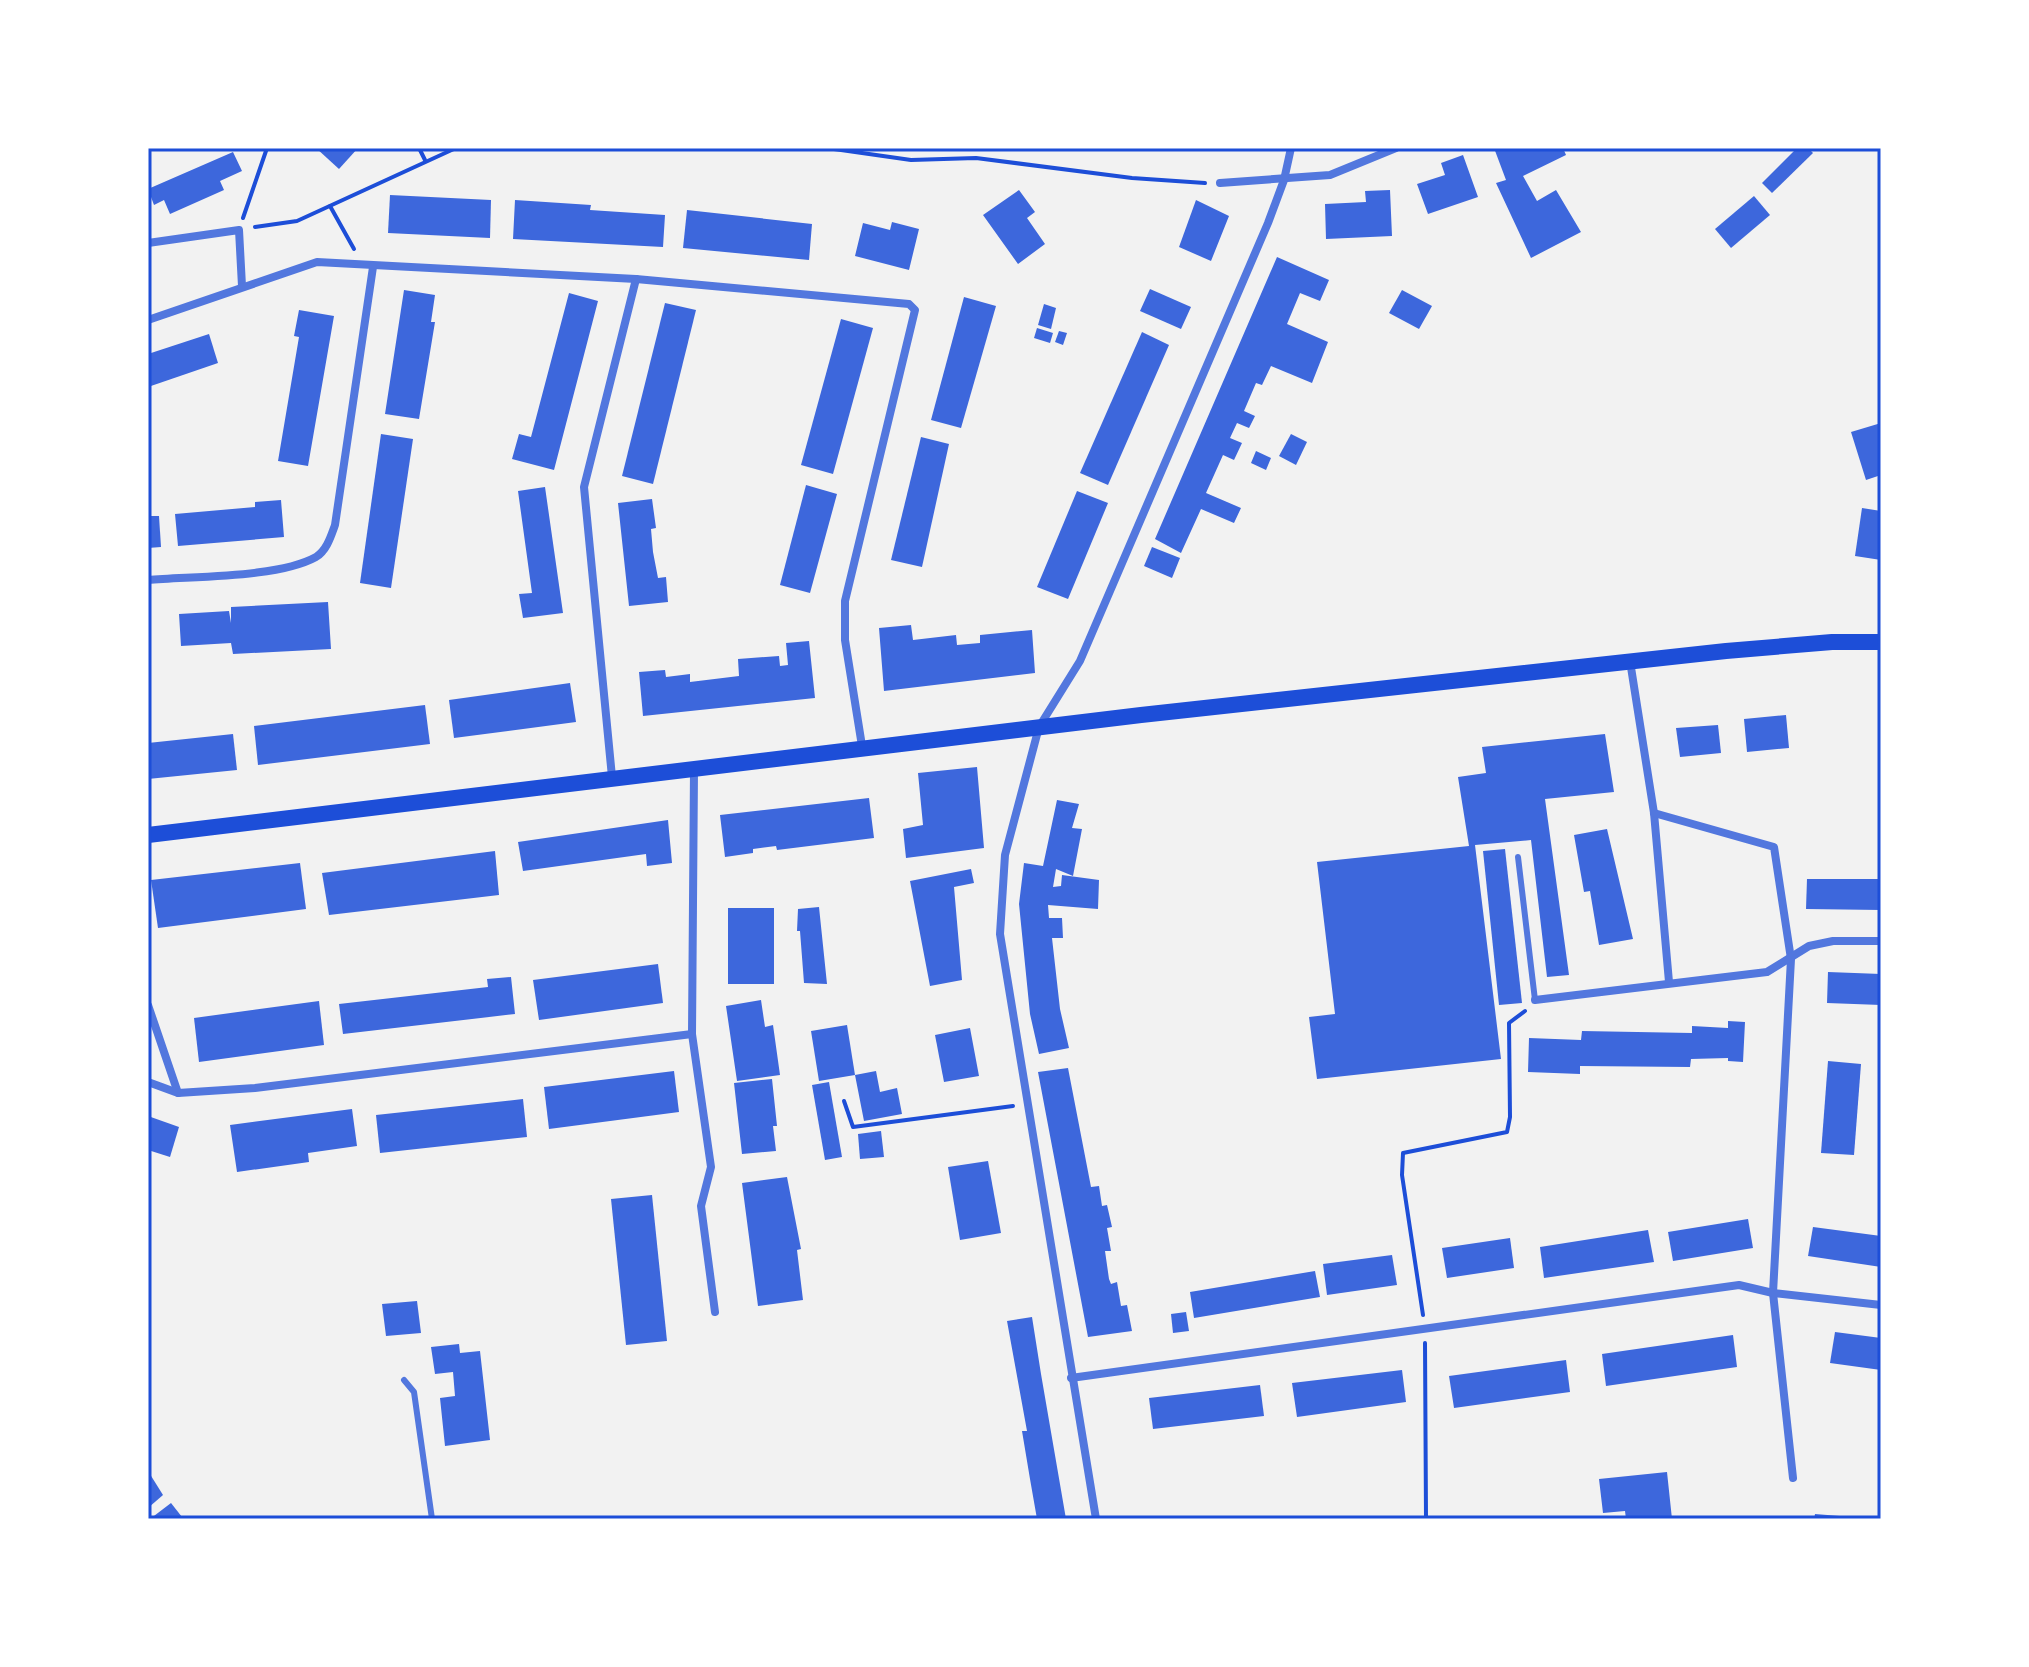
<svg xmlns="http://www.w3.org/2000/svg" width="2029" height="1667" font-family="'Asap Condensed',sans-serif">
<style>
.building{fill:#3d67dc}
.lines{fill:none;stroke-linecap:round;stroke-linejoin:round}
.path{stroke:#1d4ed8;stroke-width:4}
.service{stroke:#5277de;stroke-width:6}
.minor{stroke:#5277de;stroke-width:8}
.secondary{stroke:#1d4ed8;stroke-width:16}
.neatline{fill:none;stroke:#1d4ed8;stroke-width:3}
</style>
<rect width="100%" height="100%" fill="#f2f2f2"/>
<g class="building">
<polygon points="316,148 358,148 339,169"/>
<polygon points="1494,148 1563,148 1566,155 1523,176 1537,201 1556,190 1581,232 1531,258 1496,183 1506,180"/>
<polygon points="1797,148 1808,148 1813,153 1772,193 1762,183"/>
<polygon points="233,152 242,171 220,181 224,190 170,214 164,200 154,205 148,189"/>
<polygon points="1463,155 1478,197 1428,214 1417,184 1445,175 1441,163"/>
<polygon points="1019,190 1035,212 1027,218 1045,244 1018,264 983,215"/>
<polygon points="1390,190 1392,236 1326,239 1325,204 1366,202 1365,191"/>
<polygon points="390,195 491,200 490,238 388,233"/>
<polygon points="1754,196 1770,215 1731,248 1715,229"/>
<polygon points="515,200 591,205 590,210 665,215 663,247 513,239"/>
<polygon points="1196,200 1229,216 1211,261 1179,247"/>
<polygon points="687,210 812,224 809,260 683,248"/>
<polygon points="892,222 919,229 909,270 855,256 863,223 890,230"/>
<polygon points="1277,257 1329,280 1320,301 1300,293 1287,324 1328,342 1312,383 1271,366 1262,385 1256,383 1244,411 1255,416 1249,428 1237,423 1230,438 1242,443 1234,460 1223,455 1206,493 1241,508 1234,523 1201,509 1181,553 1155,539"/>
<polygon points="1150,289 1191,307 1181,329 1140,311"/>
<polygon points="404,290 435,295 431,322 435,322 419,419 385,414"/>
<polygon points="1402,290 1432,306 1419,329 1389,313"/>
<polygon points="569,293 598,301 554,470 512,459 519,434 531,437"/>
<polygon points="964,297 996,306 961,428 931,420"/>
<polygon points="665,303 696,310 653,484 622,476"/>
<polygon points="1044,304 1056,308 1051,329 1038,325"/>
<polygon points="299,310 334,316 308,466 278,461 299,337 294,336"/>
<polygon points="841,319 873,328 833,474 801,465"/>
<polygon points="1037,328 1053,333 1050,343 1034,338"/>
<polygon points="1059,331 1067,333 1063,345 1055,342"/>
<polygon points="1142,332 1169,345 1108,485 1080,473"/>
<polygon points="209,334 218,363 148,387 148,354"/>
<polygon points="1881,423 1881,475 1866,480 1851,432"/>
<polygon points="381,434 413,439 391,588 360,583"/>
<polygon points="1291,434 1307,442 1296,465 1279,456"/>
<polygon points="921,437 949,444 922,567 891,560"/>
<polygon points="1256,451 1271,458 1266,470 1251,463"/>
<polygon points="806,485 837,494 810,593 780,585"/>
<polygon points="545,487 563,613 523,618 519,594 532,593 518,491"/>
<polygon points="1077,491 1108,503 1068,599 1037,587"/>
<polygon points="652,499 656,528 651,529 653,552 658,578 666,577 668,602 629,606 618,503"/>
<polygon points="281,500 284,537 178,546 175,514 255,507 255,502"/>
<polygon points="1862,508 1881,511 1881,560 1855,556"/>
<polygon points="148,516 159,516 161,547 148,548"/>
<polygon points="1152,547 1180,558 1172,578 1144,566"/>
<polygon points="328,602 331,649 233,654 231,643 181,646 179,614 229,611 231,623 231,607"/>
<polygon points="911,625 913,640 956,635 957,645 980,643 980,635 1032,630 1035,673 884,691 879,628"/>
<polygon points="809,641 815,698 643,716 639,672 665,670 666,677 690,674 690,682 739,676 738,659 779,656 780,666 788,665 786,643"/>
<polygon points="570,683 576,722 454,738 449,700"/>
<polygon points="425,705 430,744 258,765 254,726"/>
<polygon points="1786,715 1789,748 1747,752 1744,719"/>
<polygon points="1718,725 1721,753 1680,757 1676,728"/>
<polygon points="233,734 237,770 148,779 148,743"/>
<polygon points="1605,734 1614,792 1545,799 1569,975 1547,977 1531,840 1475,845 1501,1059 1317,1079 1309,1017 1335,1014 1317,862 1469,846 1458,777 1486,773 1482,747"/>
<polygon points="977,767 984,848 906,858 903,829 923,825 918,773"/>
<polygon points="869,798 874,838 777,850 776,846 753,849 753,853 725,857 720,815"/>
<polygon points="1057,800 1079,804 1072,828 1082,829 1073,876 1056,869 1053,887 1061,886 1062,875 1099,880 1098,909 1048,905 1049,918 1062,918 1063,938 1052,938 1060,1009 1069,1048 1039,1054 1030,1014 1019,904 1024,863 1043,866"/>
<polygon points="668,820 672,863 647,866 646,854 523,871 518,842"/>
<polygon points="1607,829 1633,939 1599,945 1590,891 1584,892 1574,835"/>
<polygon points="1505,849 1522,1003 1499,1005 1483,851"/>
<polygon points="495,851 499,895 329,915 322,873"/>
<polygon points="300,863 306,909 158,928 151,880"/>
<polygon points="971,869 974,883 954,887 962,980 930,986 910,881"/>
<polygon points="1807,879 1881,879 1881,910 1806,909"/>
<polygon points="819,907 827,984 804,983 800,931 797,931 798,909"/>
<rect x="728" y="908" width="46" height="76"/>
<polygon points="658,964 663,1003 539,1020 533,980"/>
<polygon points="1828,972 1881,974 1881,1005 1827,1003"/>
<polygon points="511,977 515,1014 343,1034 339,1004 488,987 487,979"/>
<polygon points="761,1000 765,1027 773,1025 780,1075 737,1081 726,1006"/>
<polygon points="319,1001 324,1045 199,1062 194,1018"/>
<polygon points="1728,1021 1745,1022 1743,1062 1728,1061 1728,1058 1691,1059 1690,1067 1580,1066 1580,1074 1528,1072 1529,1038 1581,1040 1582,1031 1692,1033 1692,1026 1728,1028"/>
<polygon points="847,1025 855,1075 819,1081 811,1031"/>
<polygon points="970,1028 979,1076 944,1082 935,1035"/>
<polygon points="1828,1061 1861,1064 1854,1155 1821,1153"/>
<polygon points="1068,1068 1091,1187 1099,1186 1102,1206 1107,1205 1112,1227 1107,1228 1111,1251 1105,1251 1109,1279 1111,1284 1117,1282 1121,1306 1127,1305 1132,1331 1088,1337 1038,1072"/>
<polygon points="674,1071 679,1112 549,1129 544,1087"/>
<polygon points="876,1071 880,1092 897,1088 902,1114 864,1121 855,1075"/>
<polygon points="772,1079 777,1126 773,1126 776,1151 742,1154 734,1083"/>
<polygon points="829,1082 842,1157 825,1160 812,1085"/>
<polygon points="523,1099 527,1137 380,1153 376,1115"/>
<polygon points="352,1109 357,1146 308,1153 309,1162 237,1172 230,1125"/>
<polygon points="148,1116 179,1127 170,1157 148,1150"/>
<polygon points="881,1131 884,1157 860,1159 858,1134"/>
<polygon points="988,1161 1001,1233 960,1240 948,1167"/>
<polygon points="787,1177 801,1249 797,1250 803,1300 758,1306 742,1183"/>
<polygon points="652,1195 667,1341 626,1345 611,1199"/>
<polygon points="1748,1219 1753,1248 1673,1261 1668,1232"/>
<polygon points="1813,1227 1881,1236 1881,1267 1808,1256"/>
<polygon points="1648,1230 1654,1262 1544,1278 1540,1247"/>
<polygon points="1510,1238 1514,1268 1447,1278 1442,1248"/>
<polygon points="1392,1255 1397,1285 1327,1295 1323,1264"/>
<polygon points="1315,1271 1320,1297 1194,1318 1190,1292"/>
<polygon points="417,1301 421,1333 386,1336 382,1304"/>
<polygon points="1186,1312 1189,1331 1173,1333 1171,1314"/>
<polygon points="1032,1317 1041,1374 1066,1519 1037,1519 1030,1479 1022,1431 1027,1431 1007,1321"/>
<polygon points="1835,1332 1881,1338 1881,1370 1830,1363"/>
<polygon points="1733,1335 1737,1367 1606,1386 1602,1354"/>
<polygon points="459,1344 460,1353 480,1351 490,1440 445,1446 440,1398 455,1396 453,1372 435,1374 431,1347"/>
<polygon points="1566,1360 1570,1392 1454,1408 1449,1376"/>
<polygon points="1402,1370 1406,1402 1297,1417 1292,1383"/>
<polygon points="1260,1385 1264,1416 1153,1429 1149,1398"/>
<polygon points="148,1471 163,1495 148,1508"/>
<polygon points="1667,1472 1672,1519 1626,1519 1625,1511 1603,1513 1599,1479"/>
<polygon points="171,1503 182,1517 150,1519"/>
<polygon points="1815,1514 1852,1517 1852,1519 1814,1519"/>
</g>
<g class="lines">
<g class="path">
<polyline points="419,148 425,160"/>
<polyline points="827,148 911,160 976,158 1132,178 1205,183"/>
<polyline points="330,206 354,249"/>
<polyline points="243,218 267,148"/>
<polyline points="255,227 297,221 456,148"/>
<polyline points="844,1101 853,1127 1013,1106"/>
<polyline points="1423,1315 1402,1175 1403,1153 1507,1132 1510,1117 1509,1023 1525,1011"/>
<polyline points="1425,1343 1426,1519"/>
</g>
<g class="service">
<polyline points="1518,857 1535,1000"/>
<polyline points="404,1380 414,1392 432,1519"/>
</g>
<g class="minor">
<polyline points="1220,183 1330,175 1396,148"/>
<polyline points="148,243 239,230 242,286"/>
<polyline points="148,320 317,262 636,279 909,304 915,310 845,601 845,640 862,746"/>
<path d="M148 580C193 576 278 578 316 557 327 550 331 536 335 525L373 267"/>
<polyline points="1630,661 1654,813 1669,982"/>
<polyline points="694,770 692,1034 711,1167 701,1206 715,1312"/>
<polyline points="612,777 584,487 636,279"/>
<polyline points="1654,813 1774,847 1791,959 1773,1293 1793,1478"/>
<polyline points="1535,1000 1767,972 1809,946 1833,941 1881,941"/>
<polyline points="148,1005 178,1093"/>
<polyline points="148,1082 178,1093 255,1088 692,1034"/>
<polyline points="1071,1378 1739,1285 1773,1293 1881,1305"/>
<polyline points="1096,1519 1000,934 1005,855 1039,727 1080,661 1268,223 1284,180 1291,148"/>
</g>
<polyline class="secondary" points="148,835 1141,715 1726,651 1832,642 1881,642"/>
</g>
<rect width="2029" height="1667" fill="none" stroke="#ffffff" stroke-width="300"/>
<rect x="150" y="150" width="1729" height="1367" class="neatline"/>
</svg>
